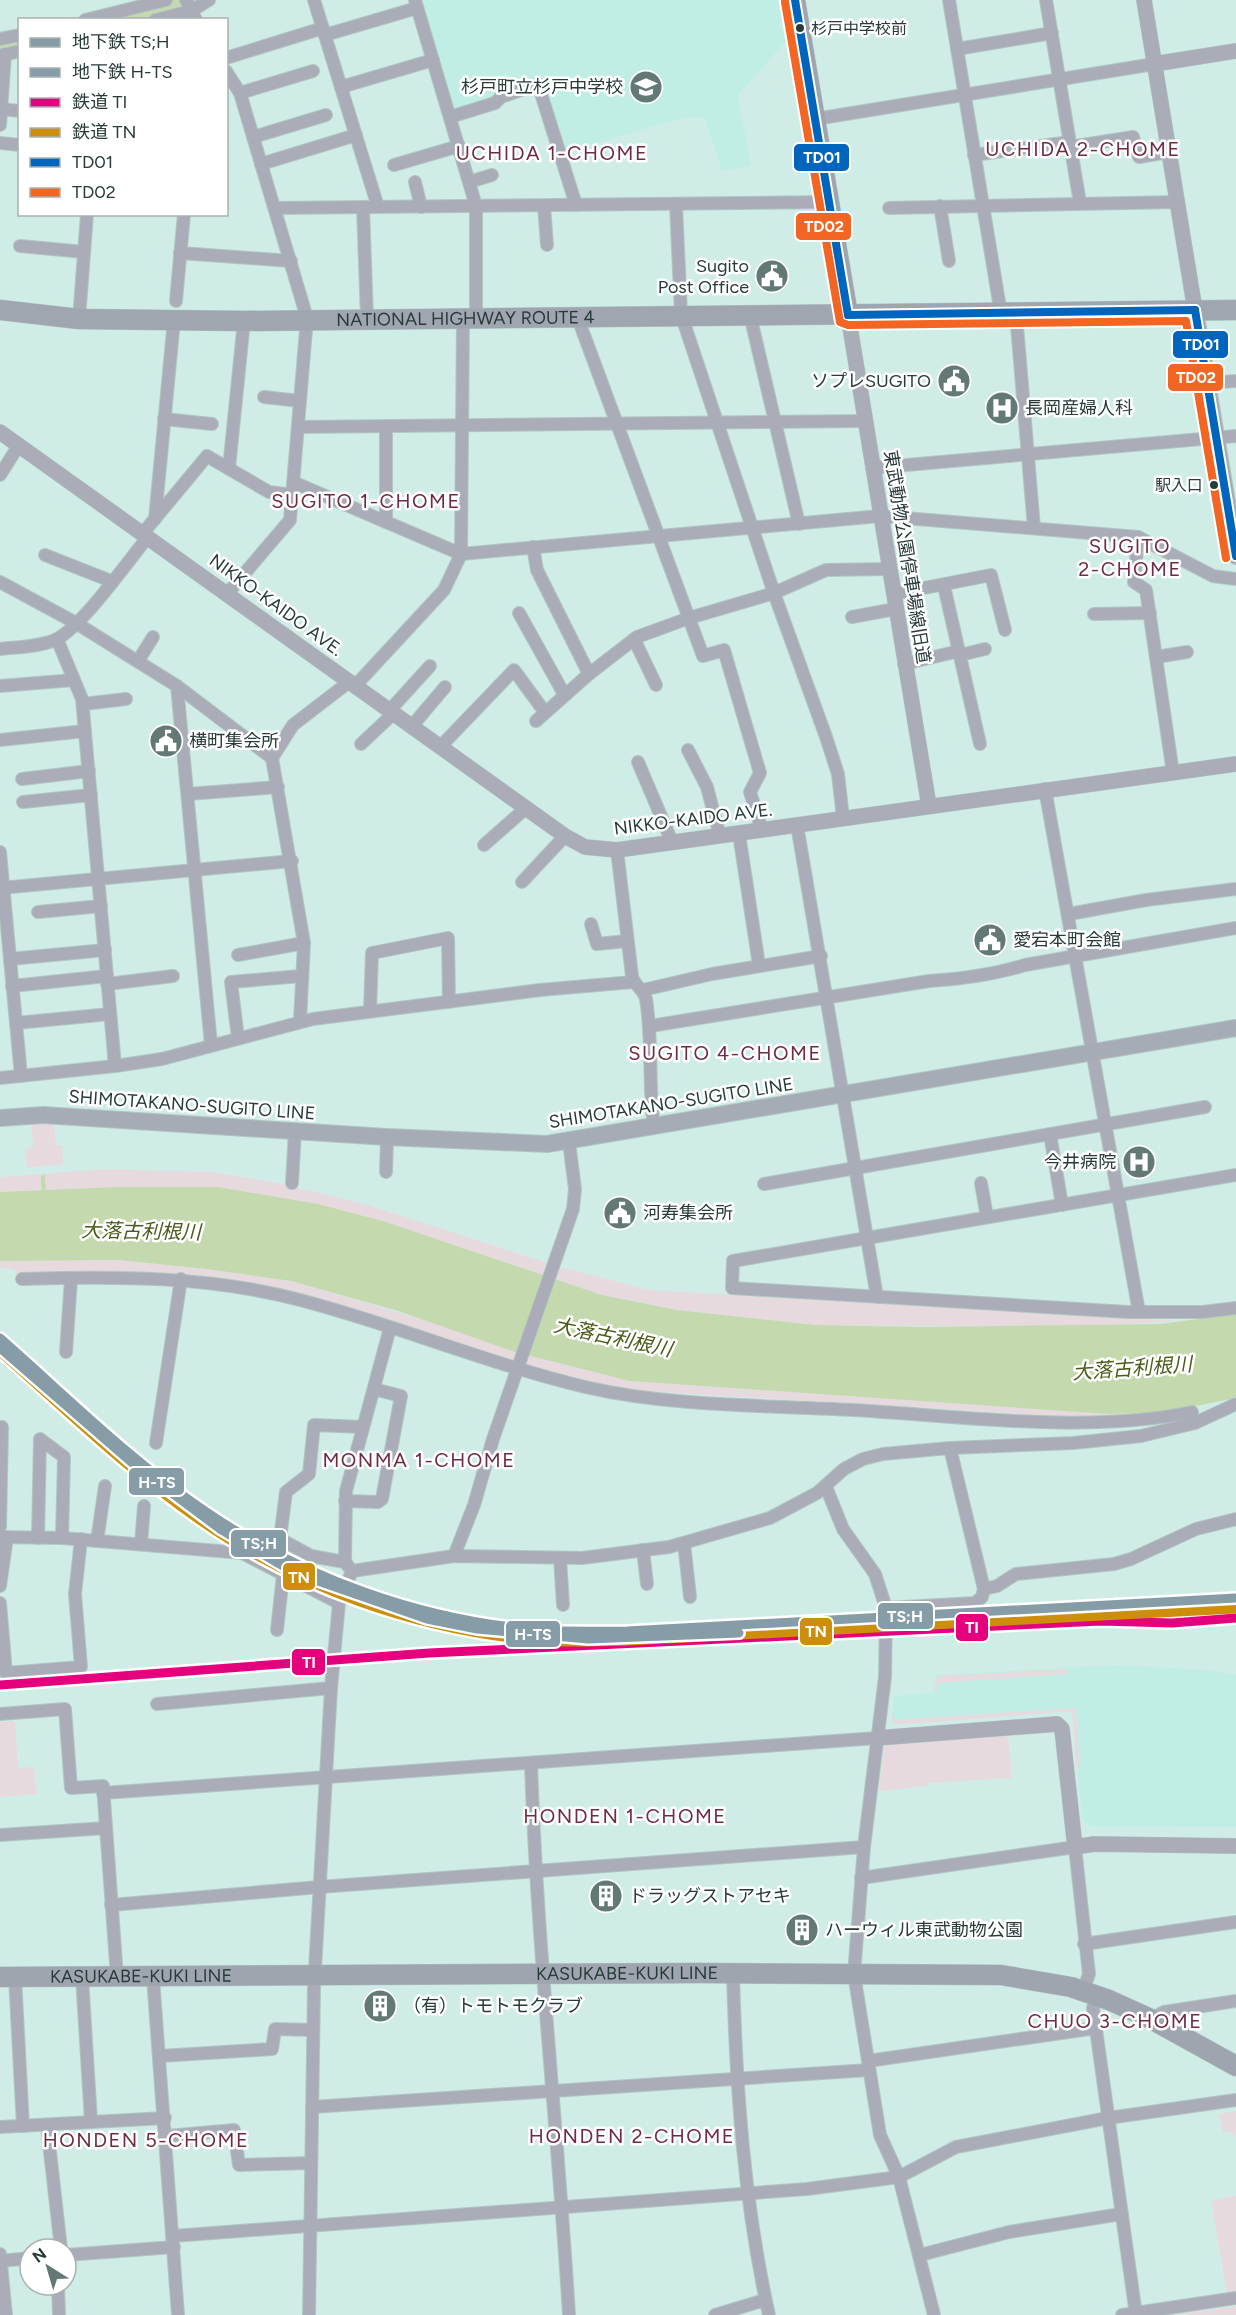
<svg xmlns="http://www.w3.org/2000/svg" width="1236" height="2315" font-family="Figtree,'Noto Sans JP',sans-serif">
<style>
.built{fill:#c0eee5}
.green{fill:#e7dade}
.water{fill:#c4daae}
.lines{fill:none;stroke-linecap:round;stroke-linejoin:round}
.stream{stroke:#c4daae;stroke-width:4}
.river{stroke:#c4daae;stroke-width:22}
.minor-casing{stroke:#b1c6c2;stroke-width:14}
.tertiary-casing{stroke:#b1c6c2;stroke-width:16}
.secondary-casing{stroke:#b1c6c2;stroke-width:18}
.primary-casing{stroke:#b1c6c2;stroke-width:21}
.trunk-casing{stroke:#b1c6c2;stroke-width:21}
.minor{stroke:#aaadb7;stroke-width:12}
.tertiary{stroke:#aaadb7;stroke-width:15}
.secondary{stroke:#a6acb5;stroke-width:16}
.primary{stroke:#9fa5af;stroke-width:20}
.trunk{stroke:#a0a6b0;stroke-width:20}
.rail{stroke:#a2b0b1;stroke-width:4}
.bus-1-casing{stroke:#fff;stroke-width:12}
.bus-2-casing{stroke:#fff;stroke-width:12}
.bus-1{stroke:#0065bd;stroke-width:8}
.bus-2{stroke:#f26522;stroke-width:8}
.rail-1-casing{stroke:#fff;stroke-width:14}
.rail-2-casing{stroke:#fff;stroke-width:14}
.rail-1{stroke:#e5007d;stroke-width:9}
.rail-2{stroke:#cc8e0b;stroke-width:9}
.metro-1-casing{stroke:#fff;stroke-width:14}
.metro-2-casing{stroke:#fff;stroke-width:14}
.metro-1{stroke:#869da8;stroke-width:9}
.metro-2{stroke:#869da8;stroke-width:9}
.bus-dot{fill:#273b38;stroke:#fff;stroke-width:2}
.labels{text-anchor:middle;stroke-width:5;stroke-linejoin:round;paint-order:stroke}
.bus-label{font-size:16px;fill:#273b38;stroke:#fff;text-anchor:start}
.poi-label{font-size:18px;fill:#273b38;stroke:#fff;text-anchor:start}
.street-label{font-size:18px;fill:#273b38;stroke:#fff}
.neighbourhood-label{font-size:20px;letter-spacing:1.5px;fill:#702b41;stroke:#fff}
.water-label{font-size:20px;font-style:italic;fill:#4a5b1a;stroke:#fff}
.line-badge{stroke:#fff;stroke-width:2}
.badge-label{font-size:16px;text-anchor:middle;font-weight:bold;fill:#fff}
</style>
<rect width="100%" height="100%" fill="#d0ece7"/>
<g class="built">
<polygon points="420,0 778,0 781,30 786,41 738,95 751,166 722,171 704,117 685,117 566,152 544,80 499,94 493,100 453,112"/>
<polygon points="1115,1665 1206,1670 1236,1675 1236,1827 1089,1826 1082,1818 1072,1711 891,1723 894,1696 934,1693 936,1675"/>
</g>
<g class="green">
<polygon points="31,1121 54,1123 56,1145 62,1145 63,1164 27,1168 25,1149 33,1147"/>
<polygon points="104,1169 212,1172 278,1183 368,1205 547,1263 559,1270 563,1268 649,1290 1180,1321 1076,1327 816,1325 677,1310 602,1295 386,1222 218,1187 115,1187 0,1192 0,1177"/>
<polygon points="119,1260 207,1269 291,1281 630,1381 1108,1414 1166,1412 1110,1419 641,1391 581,1383 419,1333 183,1276 16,1274 14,1269 0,1268 0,1261"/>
<polygon points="1068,1669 1068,1674 938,1683 938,1690 934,1693 937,1676"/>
<polygon points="893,1708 896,1720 1076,1708 1080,1769 1077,1769 1072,1711 893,1725"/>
<polygon points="15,1721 18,1768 34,1767 37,1794 0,1797 0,1722"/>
<polygon points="1008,1735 1012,1778 928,1783 927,1786 879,1791 884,1747 888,1743"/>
<polygon points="1236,2111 1236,2137 1231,2132 1223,2132 1219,2114"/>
<polygon points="1236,2196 1236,2291 1227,2292 1211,2201"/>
<polygon points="1236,2306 1236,2315 1175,2315"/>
</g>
<polygon class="water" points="115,1187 218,1187 318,1204 386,1222 602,1295 677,1310 816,1325 925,1327 1160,1324 1236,1314 1236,1398 1166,1412 1108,1414 630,1381 515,1352 398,1311 291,1281 207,1269 119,1260 0,1261 0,1192"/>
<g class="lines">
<polyline class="stream" points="43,1177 44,1195"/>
<g class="river">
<polyline points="121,20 174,7 187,0"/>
<polyline points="0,47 20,43"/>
</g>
<defs>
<g id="minor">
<polyline points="186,0 196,20"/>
<polyline points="314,0 378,207"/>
<polyline points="415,0 476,206 476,317"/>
<polyline points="949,0 1001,314"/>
<polyline points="1046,0 1080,203"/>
<polyline points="85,20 166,0"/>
<polyline points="155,20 191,11 209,0"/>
<polyline points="325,35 417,8"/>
<polyline points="0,39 20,35"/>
<polyline points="957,49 1052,33"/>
<polyline points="0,56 20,51"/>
<polyline points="226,58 323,28"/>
<polyline points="226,71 240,93 307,318 290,520 227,594"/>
<polyline points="341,87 433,60"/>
<polyline points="240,93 313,71"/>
<polyline points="0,109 20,111"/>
<polyline points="450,117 495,103 501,97 538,84 576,205"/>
<polyline points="815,119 1154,64"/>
<polyline points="0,125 5,54"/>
<polyline points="253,137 326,115"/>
<polyline points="0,143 20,145"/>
<polyline points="1070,147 1133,137 1139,157 1168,152"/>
<polyline points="974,155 1070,142"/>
<polyline points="261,164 356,135"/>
<polyline points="394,165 459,146"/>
<polyline points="415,182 421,207"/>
<polyline points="469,182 492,175"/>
<polyline points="676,205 681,314 774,593 826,737 838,774 843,818"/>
<polyline points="544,206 547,245"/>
<polyline points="940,206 949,261"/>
<polyline points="363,207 367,318"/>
<polyline points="275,208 828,202"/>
<polyline points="889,208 1177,202"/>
<polyline points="20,246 84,252"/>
<polyline points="180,253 291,261"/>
<polyline points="176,301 184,214"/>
<polyline points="1016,314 1034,528"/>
<polyline points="750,315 799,524"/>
<polyline points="577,316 703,656 724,650 760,773 750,792 762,830"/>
<polyline points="463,318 461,554 880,516 1138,537 1213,576 1236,579"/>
<polyline points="79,319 87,214"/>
<polyline points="1207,383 1236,381"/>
<polyline points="264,397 300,401"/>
<polyline points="164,419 212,424"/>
<polyline points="386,426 386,522"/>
<polyline points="299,427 865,421"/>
<polyline points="229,468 244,321"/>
<polyline points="872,468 1236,436"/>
<polyline points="0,475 19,445"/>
<polyline points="295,483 461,554 444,590 355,686"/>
<polyline points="155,519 174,320"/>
<polyline points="143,533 207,456 269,492 293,495"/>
<polyline points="1138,537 1134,582 1146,590 1173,773"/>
<polyline points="533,547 537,570 589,674"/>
<polyline points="45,555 111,581"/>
<polyline points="0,582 76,623 177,686 272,758 293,725 349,682"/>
<polyline points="944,586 980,744"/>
<polyline points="893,594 991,575 1005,630"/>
<polyline points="519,613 564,694"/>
<polyline points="1094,614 1150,613"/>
<polyline points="852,617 895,609"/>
<polyline points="57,639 82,699 115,1066 162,1059 313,1019 540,990 633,982"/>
<polyline points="634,639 656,685"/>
<path d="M0 649C18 647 38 647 55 640 82 627 127 562 148 537"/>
<polyline points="960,655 985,649"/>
<polyline points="1156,657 1187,652"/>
<polyline points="138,661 153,637"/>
<polyline points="904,664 959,651"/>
<polyline points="0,686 74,680"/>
<polyline points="177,686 211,1045"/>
<polyline points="83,704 126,699"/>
<polyline points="390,710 430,666"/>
<polyline points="536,721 589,674 637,637 689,618 774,593 826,570 888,569"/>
<polyline points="412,726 445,687"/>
<polyline points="0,740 85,731"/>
<polyline points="361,744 394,713"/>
<polyline points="441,746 514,670 544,711"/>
<polyline points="688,750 707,787 720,836"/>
<polyline points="272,758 304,943 300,1021"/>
<polyline points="638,762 672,842"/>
<polyline points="22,779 89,771"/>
<polyline points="1045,789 1139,1312"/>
<polyline points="188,794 278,787"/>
<polyline points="23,802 91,795"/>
<polyline points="797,825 867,1238 1236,1175"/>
<polyline points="739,834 759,965"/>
<polyline points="484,845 526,808"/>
<path d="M617 850 632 976C634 986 644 989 646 999 653 1042 648 1085 654 1127"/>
<polyline points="0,852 21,1076"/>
<polyline points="522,882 565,836"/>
<polyline points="0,888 292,861"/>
<polyline points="38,912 101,906"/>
<polyline points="1069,914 1146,900 1236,889"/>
<polyline points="591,924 597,944 627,941"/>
<polyline points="238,955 304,943"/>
<polyline points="10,959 105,950"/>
<polyline points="107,984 173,976"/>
<polyline points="12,986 107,976"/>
<polyline points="643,990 712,974 821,956"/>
<polyline points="370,1011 372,953 448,938 449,1002"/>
<polyline points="16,1023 110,1014"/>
<path d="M650 1026 929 981C962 979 993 975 1025 965L1236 928"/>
<polyline points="238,1038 231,982 301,976"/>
<polyline points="0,1078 115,1066"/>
<polyline points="1050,1134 1062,1205"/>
<polyline points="386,1172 387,1137"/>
<polyline points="292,1183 295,1131"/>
<polyline points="981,1183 987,1217"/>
<polyline points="764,1184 1205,1107"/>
<path d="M22 1279C115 1276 210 1276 300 1300 396 1325 489 1364 585 1387 672 1407 765 1405 853 1410 960 1416 1087 1434 1192 1412"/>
<polyline points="877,1297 867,1238 733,1261 732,1288 1128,1312 1203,1312 1236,1308"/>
<polyline points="66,1352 71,1279"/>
<polyline points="156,1443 181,1279"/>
<polyline points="826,1487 843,1529 875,1574 886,1608 885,1677 864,1847 854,1974 880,2135 899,2177 934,2315"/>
<polyline points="345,1501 378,1502 382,1499 401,1396 374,1389"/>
<polyline points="0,1527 2,1427"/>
<polyline points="0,1537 62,1538 242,1553 339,1603 352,1571 454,1556 582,1558 669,1547 770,1518 817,1493 844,1469 863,1459 883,1454 950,1448 1073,1443 1141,1436 1195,1423 1236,1404"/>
<polyline points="38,1538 40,1439 64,1457 62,1538"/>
<polyline points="97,1541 105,1486"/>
<polyline points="684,1543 690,1597"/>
<polyline points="141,1544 144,1506"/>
<polyline points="643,1550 647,1584"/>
<polyline points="454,1556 474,1505 493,1439 573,1209 575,1189 569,1142"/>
<polyline points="560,1558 563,1605"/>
<polyline points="345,1562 346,1491 390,1328"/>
<polyline points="352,1571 345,1562 311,1556 280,1539 286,1492 309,1474 314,1425 363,1427"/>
<polyline points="0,1586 7,1537"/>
<polyline points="984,1589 997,1586 1016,1574 1114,1564 1131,1559 1196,1529 1236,1519"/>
<polyline points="0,1603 6,1673 81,1667 75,1594 81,1539"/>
<polyline points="886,1608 975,1603 982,1597 984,1589 950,1448"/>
<polyline points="277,1630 283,1575"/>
<polyline points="157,1704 331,1688"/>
<polyline points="0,1714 65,1709 71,1788 103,1786 117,1977"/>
<path d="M531 1763C537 1947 558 2131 569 2315"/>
<polyline points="103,1793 877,1738"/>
<polyline points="0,1835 106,1828"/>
<polyline points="861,1878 1075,1847 1089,1974 1083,1991"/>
<polyline points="111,1905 319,1887 864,1847"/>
<polyline points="1084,1944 1236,1922"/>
<path d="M733 1973C736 2088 744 2203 769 2315"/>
<polyline points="15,1977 23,2126"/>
<polyline points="82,1977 91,2121"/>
<polyline points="153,1978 178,2315"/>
<polyline points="1097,1996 1093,2008 1136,2315"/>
<polyline points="1151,2019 1164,2012 1236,2001"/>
<polyline points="160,2056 272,2049 275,2029 313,2030"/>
<polyline points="868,2061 1096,2028"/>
<polyline points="312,2107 869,2070"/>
<polyline points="47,2125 61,2249"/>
<polyline points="0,2127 165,2118"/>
<polyline points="167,2136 234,2130 239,2165 311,2163"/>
<polyline points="173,2236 807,2189 899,2177 956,2147 1108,2118 1236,2100"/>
<polyline points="0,2254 6,2315"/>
<polyline points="66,2255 174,2247"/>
<polyline points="920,2255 1009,2232 1121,2214"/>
<polyline points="0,2261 30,2258"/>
<polyline points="58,2285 59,2315"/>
<polyline points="309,2315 314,1987 331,1688 339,1603"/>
<polyline points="715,2315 765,2300"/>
<polyline points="1122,2315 1236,2298"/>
</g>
<g id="tertiary">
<polyline points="1144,0 1195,310"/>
<polyline points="1154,64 1236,51"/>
<polyline points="848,315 929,806"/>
<polyline points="0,432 565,836 585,847 617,850 1236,764"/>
<polyline points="877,1738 1057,1724 1062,1729 1075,1847 1094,1844 1236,1846"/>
</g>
<g id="secondary">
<polyline points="1195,310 1236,556"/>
<polyline points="0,1118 43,1115 387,1137 547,1144 1236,1028"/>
</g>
<g id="primary">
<polyline points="795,0 848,315"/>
<path id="s1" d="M0 1977 700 1973 1001 1975 1071 1987 1109 2000 1151 2019 1236 2066"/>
</g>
<g id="trunk">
<path id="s2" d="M0 310 79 319 244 321 1236 310"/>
</g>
</defs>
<use href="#minor" class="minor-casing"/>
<use href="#tertiary" class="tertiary-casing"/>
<use href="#secondary" class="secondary-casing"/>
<use href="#primary" class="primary-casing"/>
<use href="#trunk" class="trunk-casing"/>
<use href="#minor" class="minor"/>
<use href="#tertiary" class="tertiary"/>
<use href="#secondary" class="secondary"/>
<use href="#primary" class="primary"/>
<use href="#trunk" class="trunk"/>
<g class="rail">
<polyline points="1196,1621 1236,1622"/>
<polyline points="739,1633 986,1619 1101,1621"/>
</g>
<defs>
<g id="bus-1">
<polyline points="795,0 848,315"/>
<polyline points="1195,310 1236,556"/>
<polyline points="848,315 1195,310"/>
</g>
<polyline id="bus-2" points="785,2 840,322 848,325 1186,321 1226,558"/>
</defs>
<use href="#bus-1" class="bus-1-casing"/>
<use href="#bus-2" class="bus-2-casing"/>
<use href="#bus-1" class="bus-1"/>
<use href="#bus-2" class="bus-2"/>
<defs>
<polyline id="rail-1" points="0,1685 429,1653 1101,1621 1172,1623 1236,1618"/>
<path id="rail-2" d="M0 1352C65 1409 127 1470 198 1519 296 1588 417 1630 537 1641 567 1643 597 1642 628 1641L1236 1609"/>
</defs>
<use href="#rail-1" class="rail-1-casing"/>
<use href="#rail-2" class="rail-2-casing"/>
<use href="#rail-1" class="rail-1"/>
<use href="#rail-2" class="rail-2"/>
<defs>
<path id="metro-1" d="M0 1338C67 1397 131 1461 205 1511 303 1578 422 1621 541 1630 569 1632 598 1631 627 1631L1236 1598"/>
<polyline id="metro-2" points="0,1348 137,1467 220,1529 295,1573 427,1619 477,1629 588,1639 739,1633"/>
</defs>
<use href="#metro-1" class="metro-1-casing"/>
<use href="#metro-2" class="metro-2-casing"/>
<use href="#metro-1" class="metro-1"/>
<use href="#metro-2" class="metro-2"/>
</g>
<defs>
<symbol id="school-disc" viewBox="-11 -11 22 22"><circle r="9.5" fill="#627975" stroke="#fff"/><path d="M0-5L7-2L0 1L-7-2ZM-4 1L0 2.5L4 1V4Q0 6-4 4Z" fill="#fff"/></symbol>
<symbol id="civic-disc" viewBox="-11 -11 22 22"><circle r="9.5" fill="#627975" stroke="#fff"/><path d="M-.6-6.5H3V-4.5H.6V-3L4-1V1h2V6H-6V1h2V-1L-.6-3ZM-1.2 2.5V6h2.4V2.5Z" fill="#fff"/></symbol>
<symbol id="hospital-disc" viewBox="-11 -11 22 22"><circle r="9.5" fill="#627975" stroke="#fff"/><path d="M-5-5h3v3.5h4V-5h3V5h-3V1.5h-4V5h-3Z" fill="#fff"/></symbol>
<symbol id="building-disc" viewBox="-11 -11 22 22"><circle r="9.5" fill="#627975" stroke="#fff"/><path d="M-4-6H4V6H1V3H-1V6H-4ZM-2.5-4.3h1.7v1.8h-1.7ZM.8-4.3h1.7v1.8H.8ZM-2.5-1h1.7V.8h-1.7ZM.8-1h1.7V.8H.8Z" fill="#fff"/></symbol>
</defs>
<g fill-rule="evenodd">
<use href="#school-disc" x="627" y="68" width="38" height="38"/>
<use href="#civic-disc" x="753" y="257" width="38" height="38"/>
<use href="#civic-disc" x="935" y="362" width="38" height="38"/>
<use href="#hospital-disc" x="983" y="389" width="38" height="38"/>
<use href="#civic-disc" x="147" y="722" width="38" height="38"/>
<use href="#civic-disc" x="971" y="921" width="38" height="38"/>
<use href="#hospital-disc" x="1120" y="1143" width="38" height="38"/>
<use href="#civic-disc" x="601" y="1194" width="38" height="38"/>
<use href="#building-disc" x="587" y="1877" width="38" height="38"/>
<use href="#building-disc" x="783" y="1911" width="38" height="38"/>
<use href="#building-disc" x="361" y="1987" width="38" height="38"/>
</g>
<g class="bus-dot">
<circle cx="800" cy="28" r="5"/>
<circle cx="1214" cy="485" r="5"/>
</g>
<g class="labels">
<g class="bus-label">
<text x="811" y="34">杉戸中学校前</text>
<text x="1203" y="491" text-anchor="end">駅入口</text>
</g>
<g class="poi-label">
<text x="623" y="93" text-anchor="end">杉戸町立杉戸中学校</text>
<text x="749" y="272" text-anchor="end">Sugito<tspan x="749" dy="21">Post Office</tspan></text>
<text x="931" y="387" text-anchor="end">ソプレSUGITO</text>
<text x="1025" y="414">長岡産婦人科</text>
<text x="189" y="747">横町集会所</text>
<text x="1013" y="946">愛宕本町会館</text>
<text x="1116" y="1168" text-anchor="end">今井病院</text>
<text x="643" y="1219">河寿集会所</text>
<text x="629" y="1902">ドラッグストアセキ</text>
<text x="825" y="1936">ハーウィル東武動物公園</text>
<text x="403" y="2012">（有）トモトモクラブ</text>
</g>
<g class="street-label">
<text dy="6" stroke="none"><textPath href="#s2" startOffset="466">NATIONAL HIGHWAY ROUTE 4</textPath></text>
<text transform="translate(907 557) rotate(81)" y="6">東武動物公園停車場線旧道</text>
<text transform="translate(276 605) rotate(36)" y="6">NIKKO-KAIDO AVE.</text>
<text transform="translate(693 819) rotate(-7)" y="6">NIKKO-KAIDO AVE.</text>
<text transform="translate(671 1103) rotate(-9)" y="6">SHIMOTAKANO-SUGITO LINE</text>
<text transform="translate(192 1105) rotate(4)" y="6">SHIMOTAKANO-SUGITO LINE</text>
<text dy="6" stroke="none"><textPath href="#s1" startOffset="627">KASUKABE-KUKI LINE</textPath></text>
<text dy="6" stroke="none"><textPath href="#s1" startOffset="141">KASUKABE-KUKI LINE</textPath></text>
</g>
<g class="neighbourhood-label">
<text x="1083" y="156">UCHIDA 2-CHOME</text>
<text x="552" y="160">UCHIDA 1-CHOME</text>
<text x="366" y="508">SUGITO 1-CHOME</text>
<text x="1130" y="553">SUGITO<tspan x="1130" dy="23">2-CHOME</tspan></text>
<text x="725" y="1060">SUGITO 4-CHOME</text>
<text x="419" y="1467">MONMA 1-CHOME</text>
<text x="625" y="1823">HONDEN 1-CHOME</text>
<text x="1115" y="2028">CHUO 3-CHOME</text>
<text x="632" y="2143">HONDEN 2-CHOME</text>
<text x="146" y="2147">HONDEN 5-CHOME</text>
</g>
<g class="water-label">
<text transform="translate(141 1231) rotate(1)" y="7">大落古利根川</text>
<text transform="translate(613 1337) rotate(12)" y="7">大落古利根川</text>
<text transform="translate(1132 1368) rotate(-4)" y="7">大落古利根川</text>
</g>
</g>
<g class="line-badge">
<rect x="793" y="143" width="57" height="29" rx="6" fill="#0065bd"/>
<rect x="795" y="212" width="57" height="29" rx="6" fill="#f26522"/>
<rect x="1172" y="330" width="57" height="29" rx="6" fill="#0065bd"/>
<rect x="1167" y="363" width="57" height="29" rx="6" fill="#f26522"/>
<rect x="128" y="1467" width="57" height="29" rx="6" fill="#869da8"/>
<rect x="230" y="1529" width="57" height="29" rx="6" fill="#869da8"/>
<rect x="282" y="1562" width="34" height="29" rx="6" fill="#cc8e0b"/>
<rect x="877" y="1602" width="57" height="28" rx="6" fill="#869da8"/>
<rect x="955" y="1613" width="34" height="29" rx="6" fill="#e5007d"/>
<rect x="799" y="1617" width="34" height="29" rx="6" fill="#cc8e0b"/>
<rect x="505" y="1620" width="56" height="28" rx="6" fill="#869da8"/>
<rect x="291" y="1648" width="35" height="28" rx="6" fill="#e5007d"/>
</g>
<g class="badge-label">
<text x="822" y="163">TD01</text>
<text x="824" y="232">TD02</text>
<text x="1201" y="350">TD01</text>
<text x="1196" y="383">TD02</text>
<text x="157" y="1488">H-TS</text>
<text x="259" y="1549">TS;H</text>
<text x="299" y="1583">TN</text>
<text x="905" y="1622">TS;H</text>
<text x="972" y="1633">TI</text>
<text x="816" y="1637">TN</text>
<text x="533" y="1640">H-TS</text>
<text x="309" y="1668">TI</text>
</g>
<rect x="18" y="18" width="210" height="198" fill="#ffffff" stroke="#a9b1af" stroke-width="1.5"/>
<rect x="30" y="38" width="30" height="9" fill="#869da8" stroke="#a9b1af" stroke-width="1.5"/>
<text x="72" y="48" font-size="18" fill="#273b38">地下鉄 TS;H</text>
<rect x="30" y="68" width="30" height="9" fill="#869da8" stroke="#a9b1af" stroke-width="1.5"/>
<text x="72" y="78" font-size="18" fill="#273b38">地下鉄 H-TS</text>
<rect x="30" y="98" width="30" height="9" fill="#e5007d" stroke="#a9b1af" stroke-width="1.5"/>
<text x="72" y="108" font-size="18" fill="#273b38">鉄道 TI</text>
<rect x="30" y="128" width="30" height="9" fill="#cc8e0b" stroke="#a9b1af" stroke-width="1.5"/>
<text x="72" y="138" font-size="18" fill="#273b38">鉄道 TN</text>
<rect x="30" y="158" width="30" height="9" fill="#0065bd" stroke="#a9b1af" stroke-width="1.5"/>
<text x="72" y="168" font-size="18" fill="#273b38">TD01</text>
<rect x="30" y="188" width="30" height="9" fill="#f26522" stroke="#a9b1af" stroke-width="1.5"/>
<text x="72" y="198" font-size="18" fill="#273b38">TD02</text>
<g transform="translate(48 2267) rotate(323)"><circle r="28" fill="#ffffff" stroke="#a9b1af" stroke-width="1.5"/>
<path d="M0-4.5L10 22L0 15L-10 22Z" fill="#627975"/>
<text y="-9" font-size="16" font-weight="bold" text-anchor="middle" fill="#273b38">N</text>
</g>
</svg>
